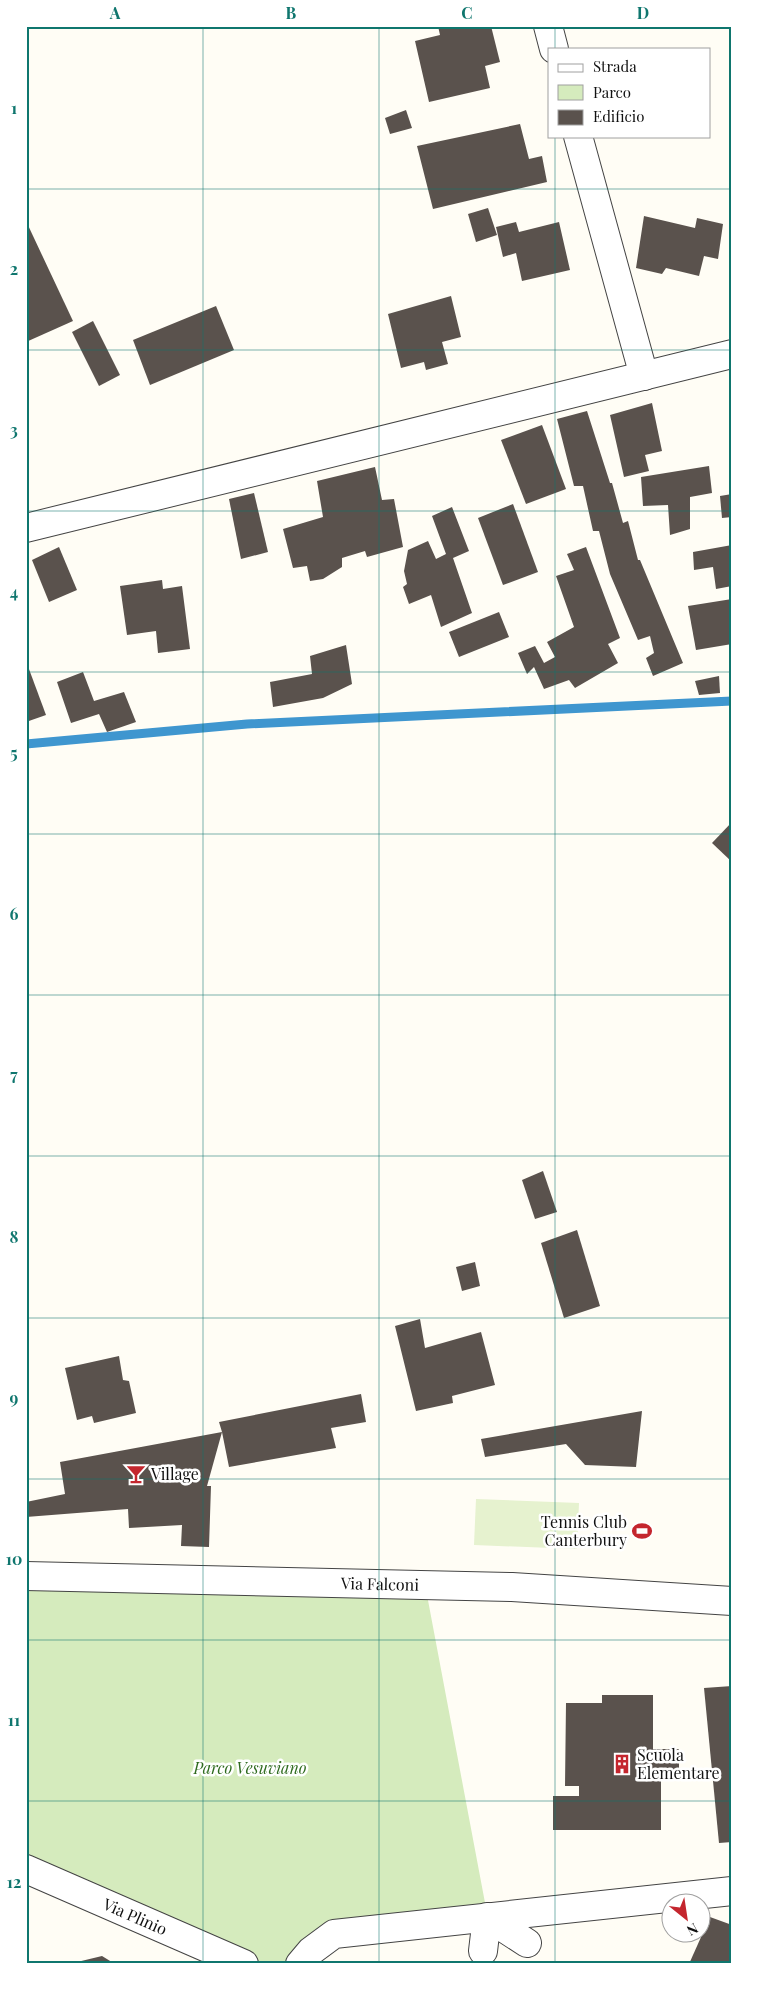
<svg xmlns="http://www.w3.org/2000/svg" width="758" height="1990" font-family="'Playfair Display',serif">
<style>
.green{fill:#d5ebbd}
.pitch{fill:#e6f2cf}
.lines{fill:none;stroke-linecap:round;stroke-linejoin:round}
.stream{stroke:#3f96cf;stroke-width:9}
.building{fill:#5a524d}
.minor-casing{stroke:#444;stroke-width:30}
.minor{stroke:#fff;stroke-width:28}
.grid{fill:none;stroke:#0f766e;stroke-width:1;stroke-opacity:0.55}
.labels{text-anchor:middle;stroke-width:5;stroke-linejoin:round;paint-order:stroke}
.poi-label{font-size:16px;fill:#111;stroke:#fff;text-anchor:start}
.street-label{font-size:16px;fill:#111;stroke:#fff}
.park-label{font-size:16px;font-style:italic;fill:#2f6b1f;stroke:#fff}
.neatline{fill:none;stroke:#0f766e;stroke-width:2}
.grid-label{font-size:16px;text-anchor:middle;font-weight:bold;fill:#0f766e}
</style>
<rect width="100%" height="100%" fill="#fffdf5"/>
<polygon class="green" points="26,1589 427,1595 486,1908 332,1924 291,1964 258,1964 26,1861"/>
<polygon class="pitch" points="476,1499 579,1503 577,1549 474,1545"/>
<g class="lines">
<polyline class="stream" points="26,744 247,724 732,701"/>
</g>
<g class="building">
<polygon points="438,26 491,26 500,62 485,66 490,88 429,102 415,41 440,35"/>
<polygon points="406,110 412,128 390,134 385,118"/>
<polygon points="520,124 529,159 542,156 547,182 433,209 417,146"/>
<polygon points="488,208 497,235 476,242 468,214"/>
<polygon points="644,216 695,228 697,218 723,224 718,259 704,256 699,276 666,268 662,274 636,268"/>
<polygon points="26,221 73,321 26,342"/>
<polygon points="516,222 519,232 559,222 570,270 522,281 516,253 503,257 496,227"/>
<polygon points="451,296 461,337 442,342 448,364 426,370 424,362 401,368 388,314"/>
<polygon points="216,306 234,350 150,385 133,340"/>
<polygon points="93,321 120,375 99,386 72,332"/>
<polygon points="652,403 662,451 645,455 649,471 624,477 610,415"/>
<polygon points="587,411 610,483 612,483 623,523 628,521 638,560 640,560 683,663 653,676 646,658 654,653 650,636 638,640 610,574 599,531 593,531 583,486 574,486 557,419"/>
<polygon points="542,425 566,489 526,504 501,440"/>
<polygon points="709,466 712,493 690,497 690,529 670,535 668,505 643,506 641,477"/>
<polygon points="375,467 382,500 394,499 403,547 367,557 365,551 342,558 342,567 323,579 310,581 307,566 293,568 283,529 323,517 317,481"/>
<polygon points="254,493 268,552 241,559 229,499"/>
<polygon points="732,494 732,517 722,518 720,496"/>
<polygon points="513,504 538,572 503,585 478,518"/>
<polygon points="452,507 469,551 453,558 472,613 441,627 431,595 409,604 403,587 407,584 404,571 408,550 428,541 436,559 446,554 432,516"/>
<polygon points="732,545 732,586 716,589 713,567 694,570 693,552"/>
<polygon points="59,547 77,590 49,602 32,560"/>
<polygon points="586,547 620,638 608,644 618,663 575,688 569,680 544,689 534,667 527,674 518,653 535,646 544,663 555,657 547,642 574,627 556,576 574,570 567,554"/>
<polygon points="162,580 163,589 182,586 190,649 158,653 156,631 127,635 120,586"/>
<polygon points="732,599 732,644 696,650 688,606"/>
<polygon points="499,612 509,637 459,657 449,632"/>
<polygon points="346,645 352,684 323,698 273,707 270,682 312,674 310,656"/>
<polygon points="26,661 46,715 26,722"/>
<polygon points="83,672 94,701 124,692 136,722 107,732 99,714 71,723 57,682"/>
<polygon points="719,676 720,693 699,695 695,681"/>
<polygon points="732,822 732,862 712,843"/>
<polygon points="543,1171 557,1212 535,1219 522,1180"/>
<polygon points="577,1230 600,1306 564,1318 541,1243"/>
<polygon points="475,1262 480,1286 462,1291 456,1267"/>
<polygon points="420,1319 425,1348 481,1332 495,1385 452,1396 453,1403 416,1411 395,1326"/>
<polygon points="119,1356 123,1380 129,1381 136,1413 94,1423 92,1416 77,1420 65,1368"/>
<polygon points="361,1394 366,1422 331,1428 336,1448 229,1467 222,1432 207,1486 211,1486 209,1547 181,1546 182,1525 129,1528 128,1509 26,1517 26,1502 65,1494 60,1462 222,1432 219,1422"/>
<polygon points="642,1411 636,1467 585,1465 566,1444 485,1457 481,1439"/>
<polygon points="732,1686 732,1842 719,1843 704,1688"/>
<polygon points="602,1695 653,1695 653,1749 679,1749 679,1778 661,1778 661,1830 553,1830 553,1796 579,1796 579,1786 565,1786 566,1703 602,1703"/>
<polygon points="710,1917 732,1925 732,1964 689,1964"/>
<polygon points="102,1956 115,1964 73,1964 73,1963"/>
</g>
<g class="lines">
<defs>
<g id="minor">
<polyline points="548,26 554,49"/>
<polyline points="578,136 644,376"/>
<polyline points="26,528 732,354"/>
<path id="s1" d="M26 1576 512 1587 732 1601"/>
<path id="s2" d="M26 1869 244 1964"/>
<polyline points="483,1951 487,1917 527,1943"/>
<polyline points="300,1964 311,1951 334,1934 732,1891"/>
</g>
</defs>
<use href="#minor" class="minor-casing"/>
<use href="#minor" class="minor"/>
</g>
<path class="grid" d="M203 26V1964M379 26V1964M555 26V49M555 136V1964M26 189H732M26 350H732M26 511H732M26 672H732M26 834H732M26 995H732M26 1156H732M26 1318H732M26 1479H732M26 1640H732M26 1801H732"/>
<defs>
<symbol id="bar-bare" viewBox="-9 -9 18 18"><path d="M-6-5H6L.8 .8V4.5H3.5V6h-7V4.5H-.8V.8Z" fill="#c4262e" stroke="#fff" stroke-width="2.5" paint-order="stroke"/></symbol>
<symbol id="stadium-bare" viewBox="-9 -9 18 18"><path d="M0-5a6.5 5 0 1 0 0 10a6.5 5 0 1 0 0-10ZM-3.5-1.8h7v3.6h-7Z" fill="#c4262e" stroke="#fff" stroke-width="2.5" paint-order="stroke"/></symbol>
<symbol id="building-bare" viewBox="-9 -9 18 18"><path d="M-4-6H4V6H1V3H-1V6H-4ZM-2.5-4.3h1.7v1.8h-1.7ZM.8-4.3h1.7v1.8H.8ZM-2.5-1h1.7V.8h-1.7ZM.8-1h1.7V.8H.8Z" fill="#c4262e" stroke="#fff" stroke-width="2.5" paint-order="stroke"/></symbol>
</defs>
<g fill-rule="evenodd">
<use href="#bar-bare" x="122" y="1460" width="28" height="28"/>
<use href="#stadium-bare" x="628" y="1517" width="28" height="28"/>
<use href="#building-bare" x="608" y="1750" width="28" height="28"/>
</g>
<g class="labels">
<g class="poi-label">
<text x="151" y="1480">Village</text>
<text x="627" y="1528" text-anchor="end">Tennis Club<tspan x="627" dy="18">Canterbury</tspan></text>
<text x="637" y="1761">Scuola<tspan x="637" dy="18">Elementare</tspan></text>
</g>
<g class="street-label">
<text dy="6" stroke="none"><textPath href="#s1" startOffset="354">Via Falconi</textPath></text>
<text dy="6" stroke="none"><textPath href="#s2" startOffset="119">Via Plinio</textPath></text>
</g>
<g class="park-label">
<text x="250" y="1774">Parco Vesuviano</text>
</g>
</g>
<rect width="758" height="1990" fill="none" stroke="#ffffff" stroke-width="55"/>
<rect x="548" y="48" width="162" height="90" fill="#ffffff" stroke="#a0a0a0"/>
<rect x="558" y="64" width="25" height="8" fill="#ffffff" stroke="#a0a0a0"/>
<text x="593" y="72" font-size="15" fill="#111111">Strada</text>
<rect x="558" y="85" width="25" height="15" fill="#d5ebbd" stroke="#a0a0a0"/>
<text x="593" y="98" font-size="15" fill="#111111">Parco</text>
<rect x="558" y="110" width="25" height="15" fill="#5a524d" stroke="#a0a0a0"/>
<text x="593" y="122" font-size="15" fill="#111111">Edificio</text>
<g transform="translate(686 1918) rotate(150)"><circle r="24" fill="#ffffff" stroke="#a0a0a0"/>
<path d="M0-4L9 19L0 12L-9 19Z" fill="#c4262e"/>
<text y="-8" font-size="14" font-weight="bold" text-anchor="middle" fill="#111111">N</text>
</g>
<rect x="28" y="28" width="702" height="1934" class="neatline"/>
<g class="grid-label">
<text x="115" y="19">A</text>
<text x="291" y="19">B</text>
<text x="467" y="19">C</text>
<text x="643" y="19">D</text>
<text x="14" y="114">1</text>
<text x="14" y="275">2</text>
<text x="14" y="436">3</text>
<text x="14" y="598">4</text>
<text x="14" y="759">5</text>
<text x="14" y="920">6</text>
<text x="14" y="1081">7</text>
<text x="14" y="1243">8</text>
<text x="14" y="1404">9</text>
<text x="14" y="1565">10</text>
<text x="14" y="1726">11</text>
<text x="14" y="1888">12</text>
</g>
</svg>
